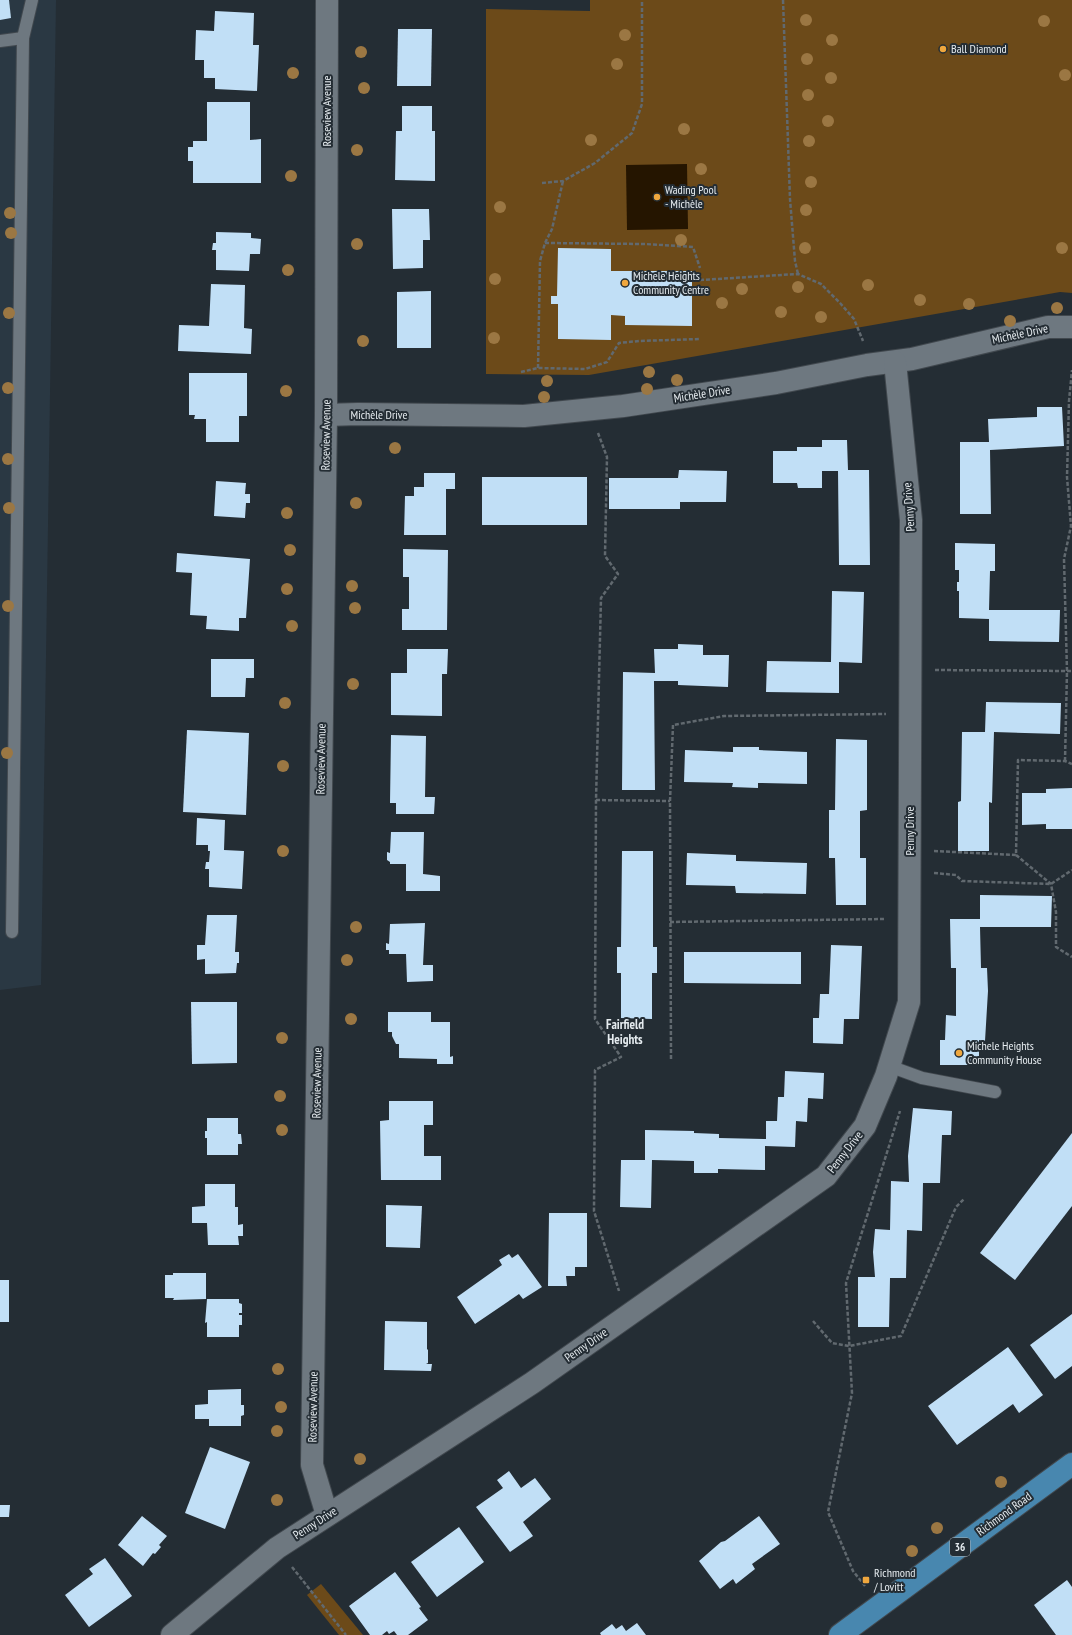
<svg xmlns="http://www.w3.org/2000/svg" width="1072" height="1635" font-family="'PT Sans Narrow',sans-serif">
<style>
.built{fill:#2a3843}
.green{fill:#6c4a19}
.water{fill:#251500}
.building{fill:#c1dff6}
.lines{fill:none;stroke-linecap:round;stroke-linejoin:round}
.service-casing{stroke:#41484e;stroke-width:14}
.minor-casing{stroke:#41484e;stroke-width:24}
.primary-casing{stroke:#41484e;stroke-width:24}
.path{stroke:#61696f;stroke-width:2.5;stroke-dasharray:4 2;stroke-linecap:butt}
.service{stroke:#6e7880;stroke-width:12}
.minor{stroke:#6e7880;stroke-width:22}
.primary{stroke:#4887af;stroke-width:22}
.tree{fill:#9b7743}
.poi-dot{fill:#efa73e;stroke:#242d34;stroke-width:1.5}
.labels{text-anchor:middle;stroke-width:4;stroke-linejoin:round;paint-order:stroke}
.shield{fill:#242d34;stroke:#abb2b7;stroke-width:1}
.shield-label{font-size:11px;font-weight:bold;fill:#e5ebef}
.poi-label{font-size:12px;fill:#e5ebef;stroke:#242d34;text-anchor:start}
.street-label{font-size:12px;fill:#e5ebef;stroke:#242d34}
.neighbourhood-label{font-size:13px;font-weight:bold;fill:#e5ebef;stroke:#242d34}
</style>
<rect width="100%" height="100%" fill="#242d34"/>
<polygon class="built" points="0,0 56,0 41,985 0,990"/>
<g class="green">
<polygon points="590,0 1072,0 1072,293 1060,292 589,375 486,374 486,9 590,11"/>
<polygon points="321,1584 363,1635 339,1635 307,1595"/>
</g>
<polygon class="water" points="687,164 688,229 627,230 626,165"/>
<g class="building">
<polygon points="0,0 9,0 11,18 0,20"/>
<polygon points="215,11 254,13 253,45 259,45 257,91 215,89 215,78 204,78 204,60 195,60 196,30 214,31"/>
<polygon points="398,29 432,29 431,86 397,86"/>
<polygon points="207,102 250,102 250,140 261,139 261,183 193,183 193,161 188,161 188,147 193,147 193,141 207,141"/>
<polygon points="402,106 432,106 432,131 435,131 435,181 395,180 396,131 402,131"/>
<polygon points="392,209 429,209 430,240 423,240 423,268 393,269"/>
<polygon points="216,232 251,233 251,238 261,239 260,254 250,254 249,271 216,270 216,250 212,250 213,243 216,243"/>
<polygon points="558,248 611,249 611,271 692,271 692,326 625,325 625,316 611,315 611,340 558,339 558,304 551,304 551,296 557,296"/>
<polygon points="211,284 245,285 244,328 252,329 251,354 178,351 179,325 209,326"/>
<polygon points="431,291 431,348 397,348 397,292"/>
<polygon points="189,373 247,373 247,416 239,416 239,442 206,442 206,419 194,419 195,415 189,415"/>
<polygon points="1037,407 1062,407 1064,446 990,450 991,514 960,514 960,442 989,442 988,419 1037,417"/>
<polygon points="822,440 847,440 848,470 869,470 870,565 839,565 838,471 822,471 822,488 798,488 797,483 773,483 773,451 797,451 797,447 822,447"/>
<polygon points="679,470 727,471 726,502 680,502 680,509 609,509 609,478 678,478"/>
<polygon points="424,473 455,473 455,489 446,489 446,535 404,535 405,496 414,496 414,487 424,487"/>
<rect x="482" y="477" width="105" height="48"/>
<polygon points="216,481 246,483 245,494 250,494 250,503 246,503 245,518 214,516"/>
<polygon points="955,543 995,544 995,571 990,571 989,610 1060,610 1059,642 989,641 989,619 959,618 959,591 957,591 957,582 959,582 959,570 955,570"/>
<polygon points="403,549 448,550 447,630 402,630 402,609 409,609 409,577 403,577"/>
<polygon points="177,553 250,559 246,618 239,618 239,631 206,629 207,616 190,615 192,573 176,572"/>
<polygon points="832,591 864,592 862,663 839,662 839,693 766,692 767,661 831,662"/>
<polygon points="678,644 703,645 703,655 729,655 728,687 678,685 678,681 654,681 655,790 622,790 623,672 655,673 654,649 678,649"/>
<polygon points="407,649 448,649 447,674 442,674 442,716 391,715 391,673 407,673"/>
<polygon points="211,659 254,659 254,678 246,678 245,697 211,697"/>
<polygon points="986,702 1061,703 1060,734 994,732 992,803 989,802 989,851 958,851 958,802 961,801 962,732 985,732"/>
<polygon points="187,730 249,733 246,815 183,812"/>
<polygon points="391,735 426,736 425,797 435,797 434,814 396,814 396,803 390,803"/>
<polygon points="836,739 867,740 867,810 860,811 860,858 866,858 866,905 836,905 835,858 829,858 829,810 835,810"/>
<polygon points="733,747 759,747 759,750 807,752 807,784 758,783 758,788 732,787 733,783 684,782 685,750 733,752"/>
<polygon points="1072,788 1072,829 1046,829 1046,824 1022,825 1022,793 1046,793 1046,789"/>
<polygon points="197,818 225,820 224,850 244,851 242,889 209,887 209,869 205,869 206,862 209,862 210,851 208,851 208,845 196,845"/>
<polygon points="391,832 424,832 423,874 440,876 440,891 406,891 406,864 390,864 390,862 387,860 387,852 390,853"/>
<polygon points="622,851 653,851 653,947 657,947 657,973 652,973 652,1019 621,1018 621,973 617,973 617,947 621,947"/>
<polygon points="687,853 736,855 736,861 807,863 806,894 736,893 735,886 686,885"/>
<polygon points="980,895 1052,896 1051,927 980,927 981,968 987,968 988,991 985,1041 979,1040 979,1065 940,1065 940,1040 945,1040 946,1015 956,1016 956,968 951,968 950,919 980,919"/>
<polygon points="207,915 237,915 235,952 239,952 239,963 237,963 236,973 205,974 205,959 197,960 197,945 205,945"/>
<polygon points="425,923 423,965 433,965 433,981 407,982 406,954 389,954 389,950 386,950 386,943 389,944 390,924"/>
<polygon points="831,945 862,946 859,1019 844,1019 843,1044 813,1043 813,1018 819,1018 820,994 829,994"/>
<polygon points="684,952 801,952 801,984 684,983"/>
<polygon points="191,1002 237,1002 237,1063 192,1064"/>
<polygon points="388,1012 431,1012 431,1022 450,1022 450,1057 453,1056 453,1064 437,1064 437,1059 399,1058 399,1044 396,1044 392,1036 392,1032 388,1032"/>
<polygon points="785,1071 824,1073 823,1099 808,1098 807,1122 796,1121 795,1147 765,1146 765,1170 718,1169 718,1173 694,1173 694,1161 652,1160 651,1208 620,1207 621,1160 645,1160 645,1130 694,1131 694,1133 719,1134 719,1138 766,1139 766,1121 777,1121 778,1097 784,1097"/>
<polygon points="389,1101 433,1101 433,1125 424,1125 424,1156 441,1156 441,1180 381,1180 380,1121 389,1120"/>
<polygon points="913,1108 952,1111 951,1135 942,1135 940,1183 923,1183 922,1231 907,1230 906,1278 890,1278 889,1327 858,1327 858,1277 875,1277 873,1252 875,1229 890,1230 891,1181 909,1182 908,1156"/>
<polygon points="207,1118 238,1118 238,1134 241,1134 242,1144 238,1144 238,1155 207,1155 207,1138 205,1138 205,1131 207,1131"/>
<polygon points="1072,1133 1072,1206 1015,1280 980,1253"/>
<polygon points="205,1184 235,1184 235,1207 238,1207 238,1225 243,1224 243,1236 238,1236 239,1245 208,1245 207,1223 192,1223 192,1207 205,1206"/>
<polygon points="386,1205 422,1206 420,1248 386,1247"/>
<polygon points="549,1213 587,1213 587,1267 575,1267 575,1276 566,1276 567,1286 548,1286"/>
<polygon points="509,1254 512,1258 518,1254 542,1287 523,1299 519,1294 475,1324 457,1297 502,1265 499,1260"/>
<polygon points="173,1273 206,1273 206,1299 173,1300 174,1298 165,1298 165,1275 173,1275"/>
<rect x="0" y="1280" width="9" height="42"/>
<polygon points="207,1299 239,1299 239,1303 242,1304 242,1313 239,1313 239,1315 242,1315 242,1325 239,1325 239,1337 207,1337 207,1322 205,1323"/>
<polygon points="1072,1314 1072,1366 1055,1379 1030,1345"/>
<polygon points="385,1321 427,1322 427,1349 428,1350 428,1363 426,1364 432,1364 431,1371 384,1370"/>
<polygon points="1008,1347 1043,1395 1019,1413 1013,1404 957,1445 928,1406"/>
<polygon points="241,1389 241,1405 244,1405 244,1415 241,1416 241,1426 209,1426 209,1419 195,1419 195,1405 208,1404 208,1390"/>
<polygon points="210,1447 250,1462 225,1529 185,1513"/>
<polygon points="509,1471 521,1488 535,1478 551,1499 523,1522 533,1536 510,1552 476,1507 503,1488 497,1480"/>
<polygon points="0,1505 10,1505 9,1517 0,1517"/>
<polygon points="142,1516 167,1536 159,1545 161,1547 155,1554 153,1553 143,1566 118,1545"/>
<polygon points="759,1516 780,1544 752,1564 755,1569 736,1584 733,1579 720,1589 699,1561 721,1542 725,1541"/>
<polygon points="459,1527 484,1562 437,1597 411,1562"/>
<polygon points="105,1558 132,1596 89,1627 65,1595 93,1574 89,1569"/>
<polygon points="395,1572 421,1607 419,1608 428,1620 408,1635 397,1635 394,1631 389,1634 387,1631 382,1635 370,1635 349,1606"/>
<polygon points="1067,1580 1072,1587 1072,1635 1056,1635 1034,1605"/>
<polygon points="637,1623 646,1635 601,1635 600,1633 612,1624 616,1629 622,1625 626,1631"/>
</g>
<g class="lines">
<defs>
<g id="service">
<polyline points="0,41 23,38"/>
<polyline points="12,932 23,38 32,0"/>
<polyline points="889,1066 922,1078 995,1092"/>
</g>
<g id="minor">
<polyline points="326,415 358,414 524,416 623,406 776,383 867,365 912,359 1048,327 1072,327"/>
<polyline points="327,1515 312,1465 326,415 327,0"/>
<polyline points="172,1635 277,1548 532,1383 826,1176 865,1126 886,1076 909,1002 911,520 895,362"/>
</g>
<polyline id="primary" points="840,1635 1072,1464"/>
</defs>
<use href="#service" class="service-casing"/>
<use href="#minor" class="minor-casing"/>
<use href="#primary" class="primary-casing"/>
<g class="path">
<polyline points="783,0 790,199 795,261 798,274"/>
<polyline points="542,183 563,181 595,163 632,133 642,104 642,0"/>
<polyline points="545,243 645,244 693,247 700,268"/>
<polyline points="700,280 798,274 821,284 840,303 854,319 863,341"/>
<polyline points="538,368 540,261 545,243 552,229 563,181"/>
<polyline points="521,372 538,368 585,369 607,362 619,343 639,341 700,339"/>
<polyline points="598,433 607,457 605,556 618,574 601,598 596,800 595,1019 621,1057 595,1070 594,1211 619,1291"/>
<polyline points="935,670 1067,671 1064,559 1071,526 1067,477 1069,401 1072,370"/>
<polyline points="1065,761 1067,671 1072,671"/>
<polyline points="596,800 670,801"/>
<polyline points="934,851 1016,855 1018,760 1065,761 1072,764"/>
<polyline points="1016,855 1051,884 1056,912 1056,947 1072,957"/>
<polyline points="934,873 956,875 962,881 1051,884 1072,870"/>
<polyline points="670,922 885,919"/>
<polyline points="671,1059 670,801 673,725 724,716 886,714"/>
<polyline points="813,1321 832,1343 849,1346 901,1336 956,1207 964,1199"/>
<polyline points="292,1567 346,1635"/>
<polyline points="865,1586 853,1571 828,1512 852,1393 846,1283 900,1111"/>
</g>
<use href="#service" class="service"/>
<use href="#minor" class="minor"/>
<use href="#primary" class="primary"/>
</g>
<g class="tree">
<circle cx="806" cy="20" r="6"/>
<circle cx="1044" cy="21" r="6"/>
<circle cx="625" cy="35" r="6"/>
<circle cx="832" cy="40" r="6"/>
<circle cx="361" cy="52" r="6"/>
<circle cx="807" cy="59" r="6"/>
<circle cx="617" cy="64" r="6"/>
<circle cx="293" cy="73" r="6"/>
<circle cx="1065" cy="75" r="6"/>
<circle cx="831" cy="78" r="6"/>
<circle cx="364" cy="88" r="6"/>
<circle cx="808" cy="95" r="6"/>
<circle cx="828" cy="121" r="6"/>
<circle cx="684" cy="129" r="6"/>
<circle cx="591" cy="140" r="6"/>
<circle cx="809" cy="141" r="6"/>
<circle cx="357" cy="150" r="6"/>
<circle cx="701" cy="169" r="6"/>
<circle cx="291" cy="176" r="6"/>
<circle cx="811" cy="182" r="6"/>
<circle cx="500" cy="207" r="6"/>
<circle cx="806" cy="210" r="6"/>
<circle cx="10" cy="213" r="6"/>
<circle cx="11" cy="233" r="6"/>
<circle cx="681" cy="240" r="6"/>
<circle cx="357" cy="244" r="6"/>
<circle cx="805" cy="248" r="6"/>
<circle cx="1062" cy="248" r="6"/>
<circle cx="288" cy="270" r="6"/>
<circle cx="495" cy="279" r="6"/>
<circle cx="868" cy="285" r="6"/>
<circle cx="798" cy="287" r="6"/>
<circle cx="742" cy="289" r="6"/>
<circle cx="920" cy="300" r="6"/>
<circle cx="722" cy="303" r="6"/>
<circle cx="969" cy="304" r="6"/>
<circle cx="1057" cy="308" r="6"/>
<circle cx="781" cy="312" r="6"/>
<circle cx="9" cy="313" r="6"/>
<circle cx="821" cy="317" r="6"/>
<circle cx="1010" cy="321" r="6"/>
<circle cx="494" cy="338" r="6"/>
<circle cx="363" cy="341" r="6"/>
<circle cx="649" cy="372" r="6"/>
<circle cx="677" cy="380" r="6"/>
<circle cx="547" cy="381" r="6"/>
<circle cx="8" cy="388" r="6"/>
<circle cx="647" cy="389" r="6"/>
<circle cx="286" cy="391" r="6"/>
<circle cx="544" cy="397" r="6"/>
<circle cx="395" cy="448" r="6"/>
<circle cx="8" cy="459" r="6"/>
<circle cx="356" cy="503" r="6"/>
<circle cx="9" cy="508" r="6"/>
<circle cx="287" cy="513" r="6"/>
<circle cx="290" cy="550" r="6"/>
<circle cx="352" cy="586" r="6"/>
<circle cx="287" cy="589" r="6"/>
<circle cx="8" cy="606" r="6"/>
<circle cx="355" cy="608" r="6"/>
<circle cx="292" cy="626" r="6"/>
<circle cx="353" cy="684" r="6"/>
<circle cx="285" cy="703" r="6"/>
<circle cx="7" cy="753" r="6"/>
<circle cx="283" cy="766" r="6"/>
<circle cx="283" cy="851" r="6"/>
<circle cx="356" cy="927" r="6"/>
<circle cx="347" cy="960" r="6"/>
<circle cx="351" cy="1019" r="6"/>
<circle cx="282" cy="1038" r="6"/>
<circle cx="280" cy="1096" r="6"/>
<circle cx="282" cy="1130" r="6"/>
<circle cx="278" cy="1369" r="6"/>
<circle cx="281" cy="1407" r="6"/>
<circle cx="277" cy="1431" r="6"/>
<circle cx="360" cy="1459" r="6"/>
<circle cx="1001" cy="1482" r="6"/>
<circle cx="277" cy="1500" r="6"/>
<circle cx="937" cy="1528" r="6"/>
<circle cx="912" cy="1551" r="6"/>
</g>
<g class="poi-dot">
<circle cx="943" cy="49" r="4"/>
<circle cx="657" cy="197" r="4"/>
<circle cx="625" cy="283" r="4"/>
<circle cx="959" cy="1053" r="4"/>
<rect x="862" y="1576" width="8" height="8" rx="2"/>
</g>
<g class="labels">
<rect class="shield" x="950" y="1538" width="20" height="18" rx="3"/>
<g class="shield-label">
<text x="960" y="1551">36</text>
</g>
<g class="poi-label">
<text x="951" y="53">Ball Diamond</text>
<text x="665" y="194">Wading Pool<tspan x="665" dy="14">- Michèle</tspan></text>
<text x="633" y="280">Michele Heights<tspan x="633" dy="14">Community Centre</tspan></text>
<text x="967" y="1050">Michele Heights<tspan x="967" dy="14">Community House</tspan></text>
<text x="874" y="1577">Richmond<tspan x="874" dy="14">/ Lovitt</tspan></text>
</g>
<g class="street-label">
<text transform="translate(327 111) rotate(-90)" y="4">Roseview Avenue</text>
<text transform="translate(1020 334) rotate(-12)" y="4">Michèle Drive</text>
<text transform="translate(702 394) rotate(-9)" y="4">Michèle Drive</text>
<text x="379" y="419">Michèle Drive</text>
<text transform="translate(326 435) rotate(-89)" y="4">Roseview Avenue</text>
<text transform="translate(909 507) rotate(-94)" y="4">Penny Drive</text>
<text transform="translate(321 759) rotate(-89)" y="4">Roseview Avenue</text>
<text transform="translate(910 831) rotate(-90)" y="4">Penny Drive</text>
<text transform="translate(317 1083) rotate(-89)" y="4">Roseview Avenue</text>
<text transform="translate(845 1152) rotate(-52)" y="4">Penny Drive</text>
<text transform="translate(586 1345) rotate(-35)" y="4">Penny Drive</text>
<text transform="translate(313 1407) rotate(-89)" y="4">Roseview Avenue</text>
<text transform="translate(1004 1514) rotate(-36)" y="4">Richmond Road</text>
<text transform="translate(315 1523) rotate(-33)" y="4">Penny Drive</text>
</g>
<g class="neighbourhood-label">
<text x="625" y="1029">Fairfield<tspan x="625" dy="15">Heights</tspan></text>
</g>
</g>
</svg>
